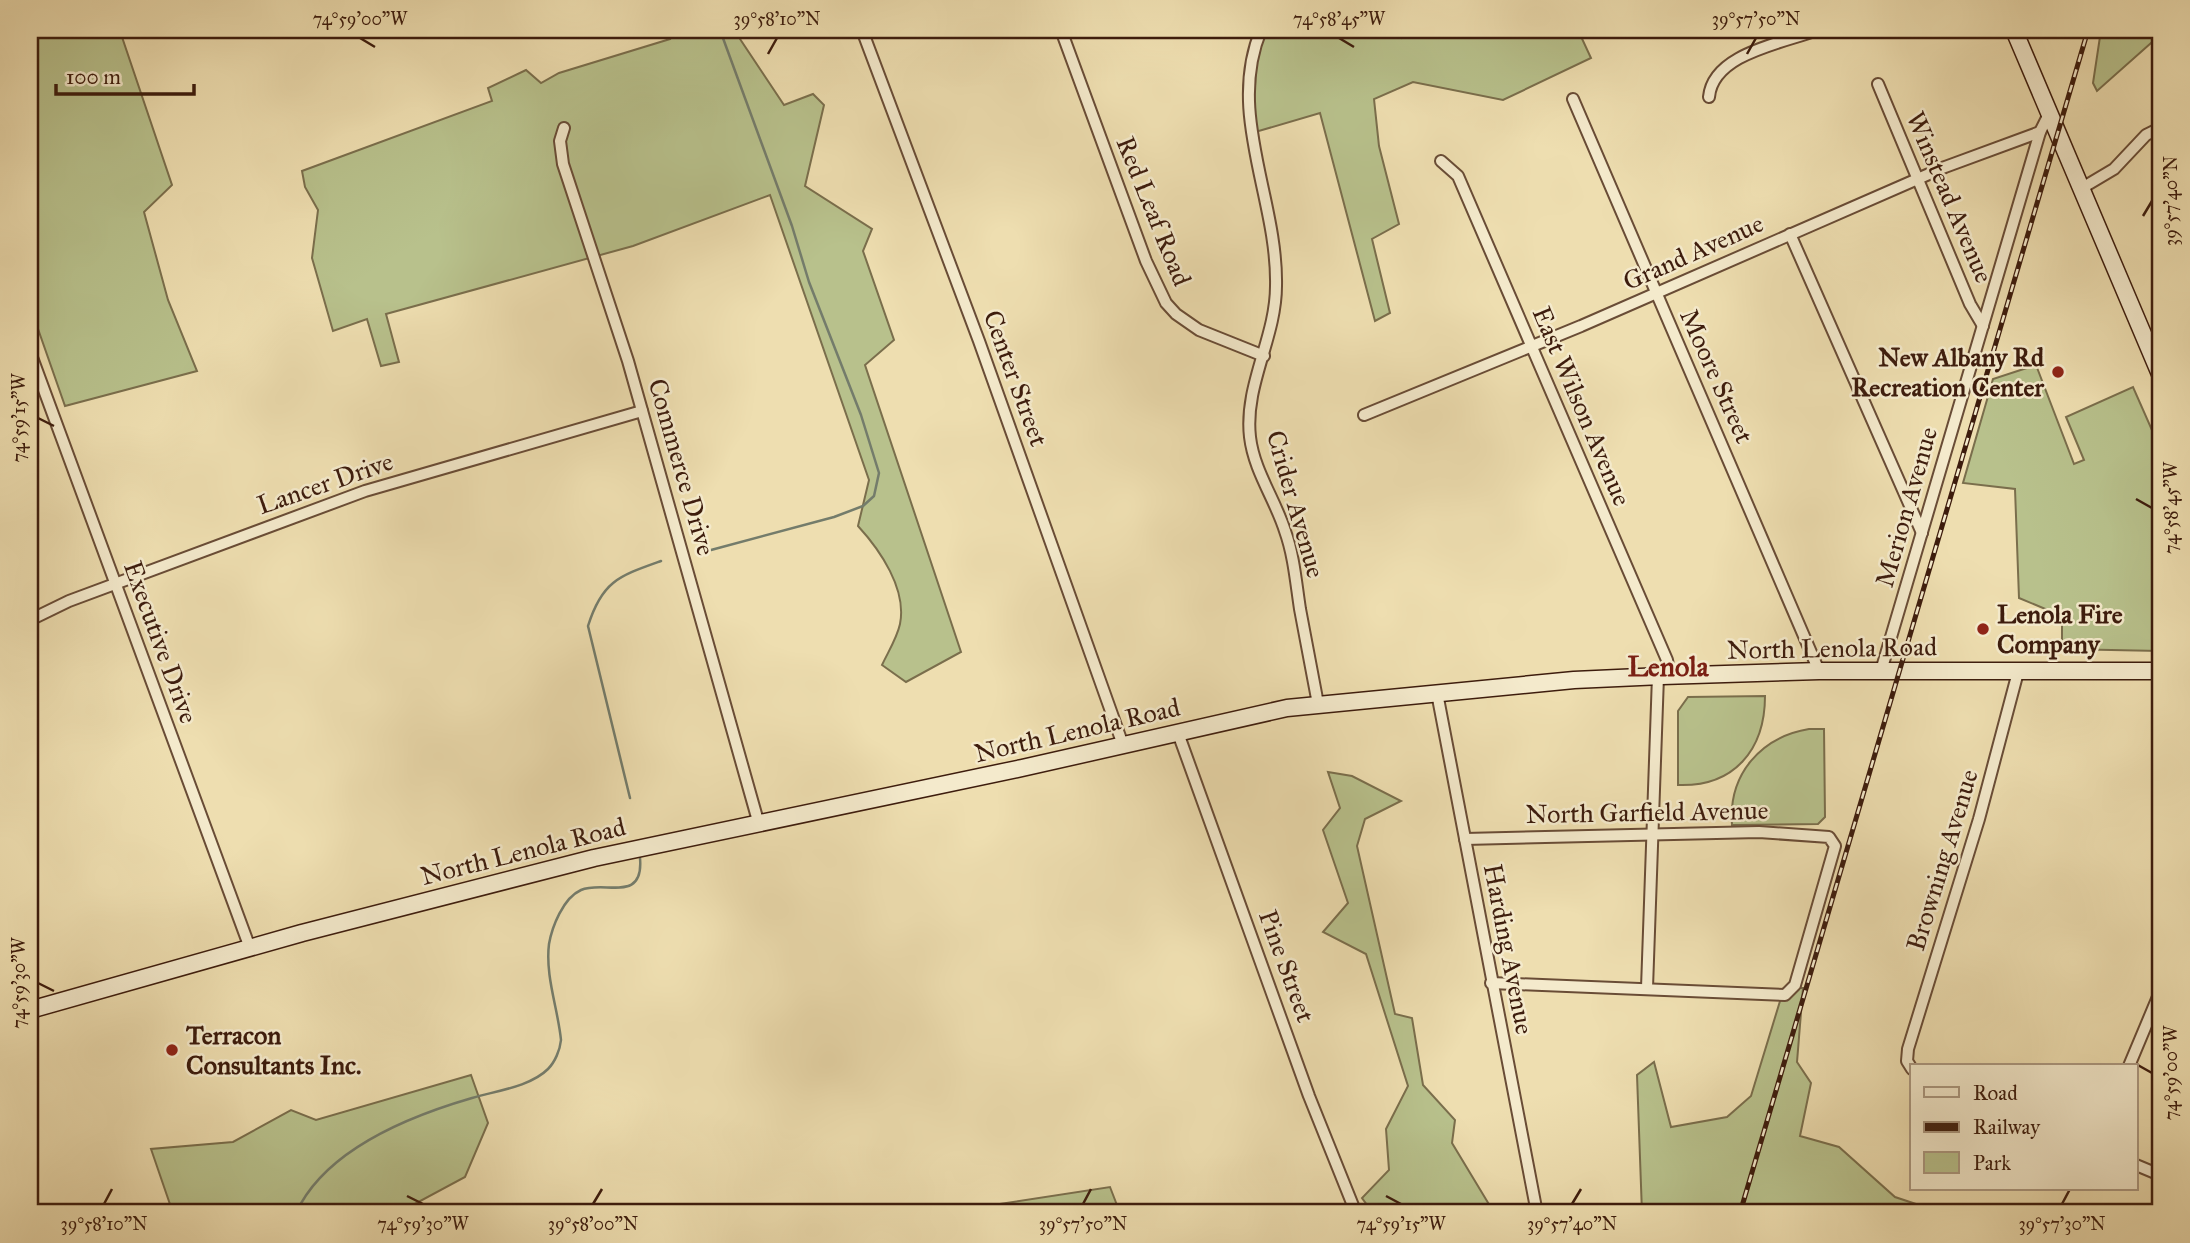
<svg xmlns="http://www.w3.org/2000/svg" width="2190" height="1243" font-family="'IM FELL Great Primer',serif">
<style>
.green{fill:#b8c18c;stroke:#7a6e4c;stroke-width:2}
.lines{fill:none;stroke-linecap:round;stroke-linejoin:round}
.stream{stroke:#747c6b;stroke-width:2.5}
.street-casing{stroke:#694c36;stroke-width:14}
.secondary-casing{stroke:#3d1c0d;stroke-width:19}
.street{stroke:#f4eacc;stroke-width:10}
.secondary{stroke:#f4eacc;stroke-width:16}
.rail-casing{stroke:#3d1c0d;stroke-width:5}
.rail{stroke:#f4eacc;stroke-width:2.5;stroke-dasharray:8;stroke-linecap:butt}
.ticks{fill:none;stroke:#3d1c0d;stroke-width:2.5}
.poi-dot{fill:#8f2418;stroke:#f4eacc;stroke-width:2.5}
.labels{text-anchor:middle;stroke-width:5;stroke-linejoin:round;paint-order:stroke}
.street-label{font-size:26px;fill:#3d1c0d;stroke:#f4eacc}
.poi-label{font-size:26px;font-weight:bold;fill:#3d1c0d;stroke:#f4eacc;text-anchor:start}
.neighbourhood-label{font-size:28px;font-weight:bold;fill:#7a1f14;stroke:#f4eacc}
.neatline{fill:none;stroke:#3d1c0d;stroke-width:2.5}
.ticks-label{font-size:18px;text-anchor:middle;fill:#3d1c0d}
</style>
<rect width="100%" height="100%" fill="#eedeb0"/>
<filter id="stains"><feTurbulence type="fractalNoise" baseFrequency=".00286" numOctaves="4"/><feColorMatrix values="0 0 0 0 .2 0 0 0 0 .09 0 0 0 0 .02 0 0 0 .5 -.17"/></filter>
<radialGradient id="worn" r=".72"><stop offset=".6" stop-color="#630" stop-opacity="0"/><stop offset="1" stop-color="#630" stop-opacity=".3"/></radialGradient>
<g class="green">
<polygon points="30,30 136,30 122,37 172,185 144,212 168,300 197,371 65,406 30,306"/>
<path d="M667 30H734L784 105 813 94 824 105 805 186 872 229 863 251 894 340 865 365 961 652 906 682 882 665C888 652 897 638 900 624 907 589 880 550 858 526L869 480 770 195 633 246 386 314 399 362 381 366 367 319 333 331 312 258 318 210 305 187 302 171 492 101 488 88 526 70 541 83 559 73 670 39Z"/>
<polygon points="1263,30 1397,30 1402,38 1423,30 1578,30 1591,58 1503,100 1413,82 1374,99 1379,146 1399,224 1372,239 1390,313 1375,321 1320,113 1252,133 1258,38"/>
<polygon points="2101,30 2160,30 2160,35 2097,91 2093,83"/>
<polygon points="2036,365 2074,464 2084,460 2066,417 2133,387 2155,437 2160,435 2160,651 2062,649 2062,616 2019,598 2015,489 1963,483 1993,379"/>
<path d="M1765 696C1765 750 1734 787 1678 785V711L1688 697Z"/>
<path d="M1809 729H1824L1825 817 1818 824 1732 825C1728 774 1761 737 1809 729Z"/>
<polygon points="1328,772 1352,776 1401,801 1365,819 1357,846 1395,1014 1412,1018 1423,1085 1455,1120 1452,1143 1490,1206 1506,1213 1373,1213 1362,1198 1389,1170 1386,1129 1408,1086 1366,954 1323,932 1348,903 1323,830 1340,808"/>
<polygon points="1784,988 1803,988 1797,1062 1811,1083 1800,1136 1839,1147 1895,1197 1922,1206 1921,1213 1642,1213 1637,1075 1654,1062 1671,1127 1727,1117 1751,1096"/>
<polygon points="471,1075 488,1123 465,1177 398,1213 173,1213 151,1149 233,1142 291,1110 316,1120"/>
<polygon points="1110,1187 1120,1213 973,1213 980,1207"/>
</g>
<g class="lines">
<g class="stream">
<polyline points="711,550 834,517 863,506 874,496 879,473 861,415 809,282 792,226 720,30"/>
<path d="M630 798 588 626C602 581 619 576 661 561"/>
<path d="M296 1213C325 1150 410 1116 472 1098 495 1091 530 1087 548 1069 555 1062 560 1050 561 1040 558 1009 545 976 549 944 552 927 563 898 581 890 604 880 644 904 640 858"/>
</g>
<defs>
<g id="street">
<polyline points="862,30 979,341 1123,745"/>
<polyline points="1061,30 1146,261 1166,303 1176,314 1199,330 1264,356"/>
<path d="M1261 30C1226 114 1278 199 1276 286 1276 338 1244 385 1250 437 1254 471 1275 499 1285 531 1294 556 1296 583 1300 609 1306 641 1312 672 1318 704"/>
<polyline points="1878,84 1970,304 1983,326"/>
<path d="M1709 97C1713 53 1784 43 1817 30"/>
<polyline points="1573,99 1819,671"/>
<polyline points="564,128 560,141 563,164 628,361 758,821"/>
<polyline points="1441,161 1458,176 1667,660 1670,675"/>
<polyline points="2082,188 2114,169 2146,135 2160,128"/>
<polyline points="1790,234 1922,533"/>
<polyline points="2146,345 2160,338"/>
<polyline points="30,352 250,948"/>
<polyline points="1364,415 1581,326 1945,167 2040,132"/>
<polyline points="30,620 69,601 365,491 642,411"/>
<polyline points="1881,671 2040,132 2049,114"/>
<polyline points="1437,693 1537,1213"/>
<polyline points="1178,733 1309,1096 1356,1213"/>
<polyline points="1465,839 1759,832 1829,837 1835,846 1795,985 1785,995 1491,983"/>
<polyline points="1647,988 1658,676"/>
<polyline points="2129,1066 2160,992"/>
<polyline points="1912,1069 1907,1061 1908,1049 1979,819 2018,672"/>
<polyline points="2136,1165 2160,1175"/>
</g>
<g id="secondary">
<polyline points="2014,30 2160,374"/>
<polyline points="30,1010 302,933 594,858 1022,768 1287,708 1574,680 1662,676 1819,671 2160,671"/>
</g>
</defs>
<use href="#street" class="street-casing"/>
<use href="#secondary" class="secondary-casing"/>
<use href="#street" class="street"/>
<use href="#secondary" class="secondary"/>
<defs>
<polyline id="rail" points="1740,1213 2088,30"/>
</defs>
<use href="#rail" class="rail-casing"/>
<use href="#rail" class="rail"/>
</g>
<path class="ticks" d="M360 38 375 47M1339 38 1354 47M768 54 777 38M1747 54 1756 38M2143 216 2152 201M38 418 54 426M2136 499 2152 508M38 983 54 991M2136 1064 2152 1073M407 1196 423 1204M1386 1196 1401 1204M104 1204 112 1189M593 1204 602 1189M1083 1204 1091 1189M1572 1204 1581 1189M2062 1204 2070 1189"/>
<g class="poi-dot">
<circle cx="2058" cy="372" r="7"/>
<circle cx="1983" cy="629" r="7"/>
<circle cx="172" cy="1050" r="7"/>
</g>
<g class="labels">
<g class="street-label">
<text transform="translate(1950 197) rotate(67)" y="9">Winstead Avenue</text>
<text transform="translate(1154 211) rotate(68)" y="9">Red Leaf Road</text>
<text transform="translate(1693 252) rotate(-24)" y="9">Grand Avenue</text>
<text transform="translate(1717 376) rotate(66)" y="9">Moore Street</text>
<text transform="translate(1016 378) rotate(70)" y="9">Center Street</text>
<text transform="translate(1582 406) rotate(67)" y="9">East Wilson Avenue</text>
<text transform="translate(682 467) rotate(74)" y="9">Commerce Drive</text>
<text transform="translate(325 483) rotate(-19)" y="9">Lancer Drive</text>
<text transform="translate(1296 504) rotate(74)" y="9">Crider Avenue</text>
<text transform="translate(1906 507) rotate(-74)" y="9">Merion Avenue</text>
<text transform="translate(161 642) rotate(70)" y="9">Executive Drive</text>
<text transform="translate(1832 648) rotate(-1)" y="9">North Lenola Road</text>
<text transform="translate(1077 730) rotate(-13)" y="9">North Lenola Road</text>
<text transform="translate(1647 812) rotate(-1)" y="9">North Garfield Avenue</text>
<text transform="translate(523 851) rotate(-14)" y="9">North Lenola Road</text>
<text transform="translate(1942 860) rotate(-73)" y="9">Browning Avenue</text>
<text transform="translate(1509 949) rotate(79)" y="9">Harding Avenue</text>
<text transform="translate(1287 966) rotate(70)" y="9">Pine Street</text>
</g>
<g class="poi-label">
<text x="2044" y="366" text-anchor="end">New Albany Rd<tspan x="2044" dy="30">Recreation Center</tspan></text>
<text x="1997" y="623">Lenola Fire<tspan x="1997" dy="30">Company</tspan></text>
<text x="186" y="1044">Terracon<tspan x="186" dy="30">Consultants Inc.</tspan></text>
</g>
<g class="neighbourhood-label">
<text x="1668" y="676">Lenola</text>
</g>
</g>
<rect width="2190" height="1243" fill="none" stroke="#eedeb0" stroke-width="77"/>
<rect x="1910" y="1064" width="228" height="126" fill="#f4eacc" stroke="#ab9880" stroke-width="2"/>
<rect x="1924" y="1087" width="35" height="10" fill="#f4eacc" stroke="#ab9880" stroke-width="2"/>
<text x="1973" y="1100" font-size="21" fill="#3d1c0d">Road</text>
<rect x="1924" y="1122" width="35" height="10" fill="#3d1c0d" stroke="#ab9880" stroke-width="2"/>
<text x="1973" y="1134" font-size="21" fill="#3d1c0d">Railway</text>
<rect x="1924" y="1152" width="35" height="21" fill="#b8c18c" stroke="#ab9880" stroke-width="2"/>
<text x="1973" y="1170" font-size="21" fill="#3d1c0d">Park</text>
<path d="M56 84v10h138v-10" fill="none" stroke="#3d1c0d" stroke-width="3.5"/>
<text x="66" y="84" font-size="21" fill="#3d1c0d" stroke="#f4eacc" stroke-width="5" paint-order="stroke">100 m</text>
<rect x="38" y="38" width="2114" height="1166" class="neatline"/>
<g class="ticks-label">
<text x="360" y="25">74°59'00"W</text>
<text x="777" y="25">39°58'10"N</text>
<text x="1339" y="25">74°58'45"W</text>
<text x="1756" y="25">39°57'50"N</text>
<text transform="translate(2171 201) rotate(-90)" y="6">39°57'40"N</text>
<text transform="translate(19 418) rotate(-90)" y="6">74°59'15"W</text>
<text transform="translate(2171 508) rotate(-90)" y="6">74°58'45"W</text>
<text transform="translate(19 983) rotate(-90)" y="6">74°59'30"W</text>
<text transform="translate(2171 1073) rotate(-90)" y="6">74°59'00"W</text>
<text x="104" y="1230">39°58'10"N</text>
<text x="423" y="1230">74°59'30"W</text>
<text x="593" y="1230">39°58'00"N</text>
<text x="1083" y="1230">39°57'50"N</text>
<text x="1401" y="1230">74°59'15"W</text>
<text x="1572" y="1230">39°57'40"N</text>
<text x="2062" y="1230">39°57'30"N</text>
</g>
<rect width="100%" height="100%" filter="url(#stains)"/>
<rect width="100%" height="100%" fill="url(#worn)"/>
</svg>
